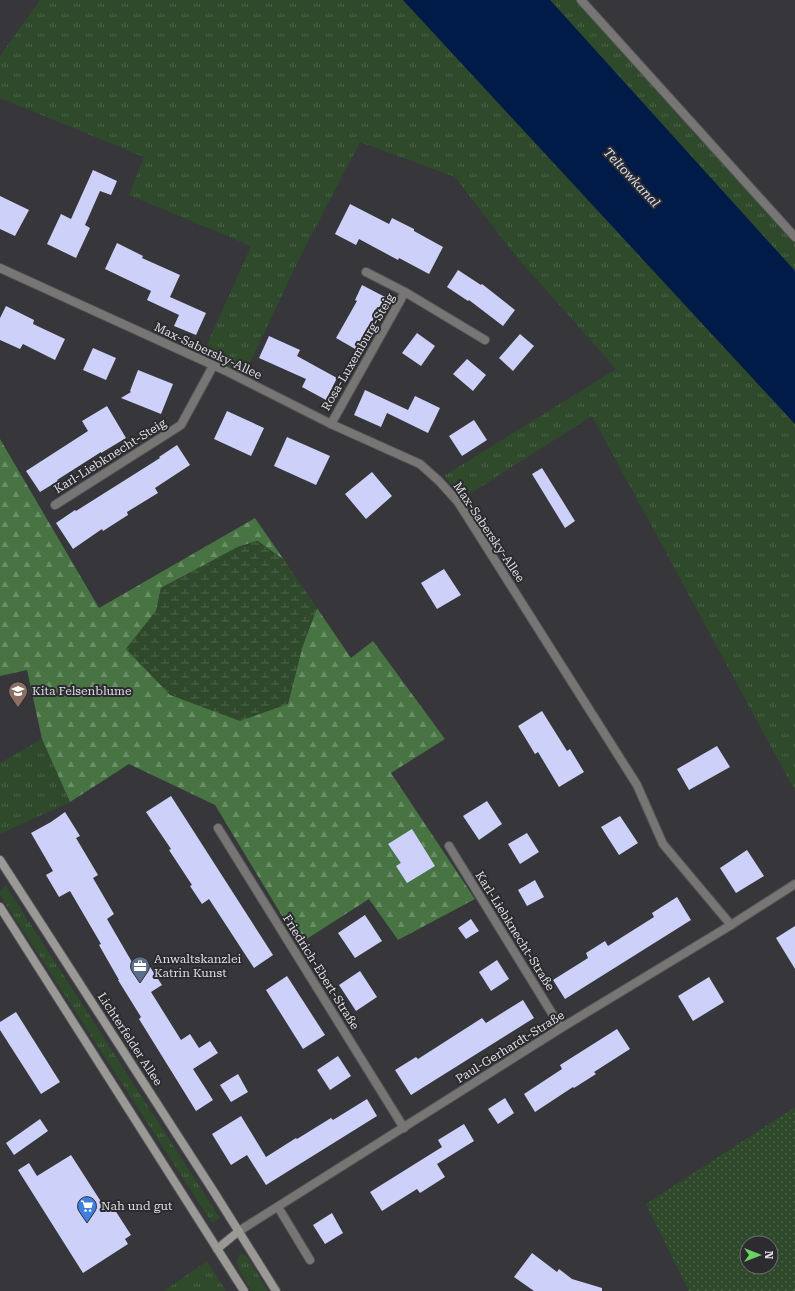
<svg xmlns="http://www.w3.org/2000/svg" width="795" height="1291" font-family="'Roboto Serif',serif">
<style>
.grass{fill:url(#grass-tufts)}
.forest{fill:url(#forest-firs)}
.wetland{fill:url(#wetland-marsh)}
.garden{fill:url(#garden-dots);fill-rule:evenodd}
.water{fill:#011b49}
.building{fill:#cdd1f9}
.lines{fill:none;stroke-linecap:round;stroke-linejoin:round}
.service-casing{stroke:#545459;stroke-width:10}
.minor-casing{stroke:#545459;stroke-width:10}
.secondary-casing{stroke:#545459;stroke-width:10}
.service{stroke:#777674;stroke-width:8}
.minor{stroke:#777674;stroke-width:8}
.secondary{stroke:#9b9996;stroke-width:8}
.labels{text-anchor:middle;stroke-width:4;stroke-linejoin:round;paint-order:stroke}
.street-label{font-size:12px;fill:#dddee0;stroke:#2c2c30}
.poi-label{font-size:12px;fill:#dddee0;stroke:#2c2c30;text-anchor:start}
.water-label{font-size:13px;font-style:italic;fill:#d8e2f2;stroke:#2c2c30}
</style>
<defs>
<pattern id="grass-tufts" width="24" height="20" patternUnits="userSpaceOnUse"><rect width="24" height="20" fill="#2e4a2b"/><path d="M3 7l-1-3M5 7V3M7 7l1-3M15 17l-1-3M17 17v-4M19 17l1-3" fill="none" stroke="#4c6449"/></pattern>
<pattern id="forest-firs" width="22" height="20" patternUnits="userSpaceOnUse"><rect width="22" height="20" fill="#477442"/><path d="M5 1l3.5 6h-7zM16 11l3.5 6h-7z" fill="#6a8e66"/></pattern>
<pattern id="wetland-marsh" width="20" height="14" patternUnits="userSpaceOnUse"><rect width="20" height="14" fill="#2e4a2b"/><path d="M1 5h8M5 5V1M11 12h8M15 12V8" fill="none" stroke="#4c6449"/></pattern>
<pattern id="garden-dots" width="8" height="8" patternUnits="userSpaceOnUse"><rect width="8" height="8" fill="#2e4a2b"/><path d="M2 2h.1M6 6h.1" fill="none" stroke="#4c6449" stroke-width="1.8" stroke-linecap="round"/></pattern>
</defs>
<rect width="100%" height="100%" fill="#36363b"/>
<g class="grass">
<polygon points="40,0 403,0 795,424 795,791 592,416 463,498 444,476 616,369 515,255 455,177 360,142 299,259 244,376 202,356 251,246 129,195 144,157 0,98 0,56"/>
<polygon points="550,0 586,0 795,230 795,271"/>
<polygon points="42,739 70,802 0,834 0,763"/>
<polygon points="6,886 220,1218 212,1223 0,895 0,890"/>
<path d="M240 1254H242L246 1255 268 1291H252C247 1282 231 1263 240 1254Z"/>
<polygon points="207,1261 226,1291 164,1291"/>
</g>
<polygon class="forest" points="0,439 99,608 255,518 284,560 257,541 238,547 161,588 156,611 126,649 303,645 317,608 351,658 373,641 445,739 391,773 475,899 398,940 369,899 299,944 215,805 129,764 70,802 42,739 27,670 0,676"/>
<polygon class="wetland" points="258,541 284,560 317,608 303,645 288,704 240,721 170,695 126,649 156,611 161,588 238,547"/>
<path class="garden" d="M795 1107V1291H689L646 1204ZM747 1243H771V1267H747Z"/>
<polygon class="water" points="403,0 550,0 795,271 795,424"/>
<g class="building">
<polygon points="93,170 117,181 111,195 100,191 85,225 90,228 76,258 47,244 61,214 71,219"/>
<polygon points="0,196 29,210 15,236 0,229"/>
<polygon points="350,204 389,224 392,218 414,229 414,231 443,247 429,274 399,258 398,260 359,239 356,245 335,234"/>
<polygon points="117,243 143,256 142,258 180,275 170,297 206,313 196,335 174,326 179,315 147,300 151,291 105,269"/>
<polygon points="458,270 481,285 482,284 515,310 503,326 469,300 468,301 447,287"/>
<polygon points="362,285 385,297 357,350 336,338 357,301 355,300"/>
<polygon points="6,306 34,320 33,324 65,339 55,360 23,344 20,349 0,340 0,318"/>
<polygon points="417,333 435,346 421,366 402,353"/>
<polygon points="520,334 534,346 513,371 499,358"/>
<polygon points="269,336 300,350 297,356 337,378 326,400 302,387 306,379 259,358"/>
<polygon points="93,348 116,358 106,380 83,370"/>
<polygon points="467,359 486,375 473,391 453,374"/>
<polygon points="138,370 173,384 161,414 121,398 131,392 130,391"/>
<polygon points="365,390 408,410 415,396 440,408 428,433 387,413 381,427 354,415"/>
<polygon points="107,406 126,438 101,453 101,452 57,480 58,481 40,492 26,471 88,431 82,421"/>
<polygon points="227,411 264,428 251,456 214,439"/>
<polygon points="474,420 487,440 462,456 449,436"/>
<polygon points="287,437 330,456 316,485 274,466"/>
<polygon points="177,445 190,465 155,488 158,493 127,512 128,515 103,531 102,529 73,549 56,523 75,510 76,511 160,458 159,457"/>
<polygon points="542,468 575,521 565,528 532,474"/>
<polygon points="372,472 392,496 366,519 345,494"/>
<polygon points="444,569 461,595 437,609 421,583"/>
<polygon points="542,711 567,751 570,749 584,772 559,787 538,752 535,754 518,726"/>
<polygon points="717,746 730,767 689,790 677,769"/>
<polygon points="171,796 273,955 254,968 209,899 202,904 190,886 192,885 169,850 171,849 146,812"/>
<polygon points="487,801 502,824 479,840 463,816"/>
<polygon points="65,812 80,836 76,838 98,875 93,878 114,914 107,919 136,969 146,961 162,985 151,992 181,1040 190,1034 199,1048 210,1041 218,1053 193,1069 213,1100 196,1111 139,1019 141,1017 118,980 119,980 99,945 101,944 70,891 59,897 46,875 53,871 31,833 51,822"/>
<polygon points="620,816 638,843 619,855 601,827"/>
<polygon points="412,829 435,866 407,883 396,866 401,863 388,844"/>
<polygon points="527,833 539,852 520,864 508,844"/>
<polygon points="747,850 764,876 736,893 720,868"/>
<polygon points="535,880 544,897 527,906 518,890"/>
<polygon points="677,897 691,920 565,999 553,980 588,958 586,953 605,941 608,946 654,917 652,913"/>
<polygon points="365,915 382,941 355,958 338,933"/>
<polygon points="471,919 479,931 466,939 458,928"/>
<polygon points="795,926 795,969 776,938"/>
<polygon points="497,960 509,979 491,991 479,972"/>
<polygon points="360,971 377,997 356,1011 339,985"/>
<polygon points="287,976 325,1035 303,1049 266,990"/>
<polygon points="709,977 724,1002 693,1021 678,996"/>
<polygon points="523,1000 534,1018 411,1095 395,1070 416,1057 418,1059 482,1018 486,1023"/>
<polygon points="16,1012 60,1082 41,1094 0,1030 0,1022"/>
<polygon points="617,1029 630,1049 594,1072 596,1074 574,1088 573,1087 535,1112 524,1094 562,1069 560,1065"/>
<polygon points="338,1056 351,1076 330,1090 317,1070"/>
<polygon points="238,1074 248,1092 231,1102 220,1085"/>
<polygon points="505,1098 514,1113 498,1124 488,1109"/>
<polygon points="367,1099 377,1116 266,1185 247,1155 231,1165 212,1134 241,1116 266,1157 296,1138 297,1139 331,1118 333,1120"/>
<polygon points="40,1119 48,1131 14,1155 6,1143"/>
<polygon points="464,1124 474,1141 437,1164 445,1177 420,1193 417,1189 382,1211 370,1192 442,1147 438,1140"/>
<polygon points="71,1155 107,1211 113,1207 131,1235 125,1239 128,1244 83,1273 18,1170 29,1163 37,1176"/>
<polygon points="332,1213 343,1233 325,1244 313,1225"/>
<polygon points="532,1253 557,1272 559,1269 572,1279 602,1288 602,1291 534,1291 514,1277"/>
</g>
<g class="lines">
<defs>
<g id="service">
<polyline points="581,0 795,237"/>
<polyline points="278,1207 310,1260"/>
</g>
<g id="minor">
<polyline points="0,268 226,371 331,424 420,464 439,481 458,502 637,785 663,844 731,925"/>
<polyline points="366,272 405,292"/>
<polyline points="331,424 405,292 485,340"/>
<polyline points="55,505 181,425 213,366"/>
<polyline points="218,828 404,1128"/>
<polyline points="449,846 561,1028"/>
<polyline points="239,1231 561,1028 731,925 795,884"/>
</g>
<g id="secondary">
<polyline points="0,860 214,1192 276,1291"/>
<polyline points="0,907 244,1291"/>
<polyline points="217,1249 239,1231"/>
</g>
</defs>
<use href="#service" class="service-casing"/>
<use href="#minor" class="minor-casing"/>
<use href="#secondary" class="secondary-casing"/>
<use href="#service" class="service"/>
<use href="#minor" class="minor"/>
<use href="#secondary" class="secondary"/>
</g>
<defs>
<symbol id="school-pin" viewBox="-11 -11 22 30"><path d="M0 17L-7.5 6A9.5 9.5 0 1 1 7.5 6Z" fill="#8d6e63" stroke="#2c2c30"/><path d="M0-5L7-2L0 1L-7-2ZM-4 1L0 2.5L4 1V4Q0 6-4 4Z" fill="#fff"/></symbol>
<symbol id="office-pin" viewBox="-11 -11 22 30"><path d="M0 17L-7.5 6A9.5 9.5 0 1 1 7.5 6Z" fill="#5c6f8a" stroke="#2c2c30"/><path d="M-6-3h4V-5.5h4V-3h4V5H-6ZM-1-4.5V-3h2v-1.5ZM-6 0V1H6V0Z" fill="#fff"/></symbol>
<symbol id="supermarket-pin" viewBox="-11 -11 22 30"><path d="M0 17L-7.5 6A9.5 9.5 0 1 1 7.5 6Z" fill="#3f7fe0" stroke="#2c2c30"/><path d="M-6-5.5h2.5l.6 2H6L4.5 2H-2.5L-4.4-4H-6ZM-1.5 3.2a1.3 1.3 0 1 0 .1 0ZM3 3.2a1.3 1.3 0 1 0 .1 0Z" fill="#fff"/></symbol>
</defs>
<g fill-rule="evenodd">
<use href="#school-pin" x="7" y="680" width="22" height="30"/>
<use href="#office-pin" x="129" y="955" width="22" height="30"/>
<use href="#supermarket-pin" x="76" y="1195" width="22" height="30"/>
</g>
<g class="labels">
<g class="street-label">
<text transform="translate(208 351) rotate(25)" y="4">Max-Sabersky-Allee</text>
<text transform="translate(358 352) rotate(-60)" y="4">Rosa-Luxemburg-Steig</text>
<text transform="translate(110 456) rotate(-32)" y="4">Karl-Liebknecht-Steig</text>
<text transform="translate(489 532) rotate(56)" y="4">Max-Sabersky-Allee</text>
<text transform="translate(515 931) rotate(58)" y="4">Karl-Liebknecht-Straße</text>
<text transform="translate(321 972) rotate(58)" y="4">Friedrich-Ebert-Straße</text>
<text transform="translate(130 1039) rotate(57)" y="4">Lichterfelder Allee</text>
<text transform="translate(510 1047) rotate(-32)" y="4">Paul-Gerhardt-Straße</text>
</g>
<g class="poi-label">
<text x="32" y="695">Kita Felsenblume</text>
<text x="154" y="963">Anwaltskanzlei<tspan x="154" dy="14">Katrin Kunst</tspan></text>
<text x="101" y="1210">Nah und gut</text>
</g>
<g class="water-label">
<text transform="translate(632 177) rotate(47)" y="5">Teltowkanal</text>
</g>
</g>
<g transform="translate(759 1255) rotate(90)"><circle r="19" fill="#2c2c30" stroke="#737376"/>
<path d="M0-3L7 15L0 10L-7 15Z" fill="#69d464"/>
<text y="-6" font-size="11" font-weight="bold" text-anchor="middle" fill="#dddee0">N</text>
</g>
</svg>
